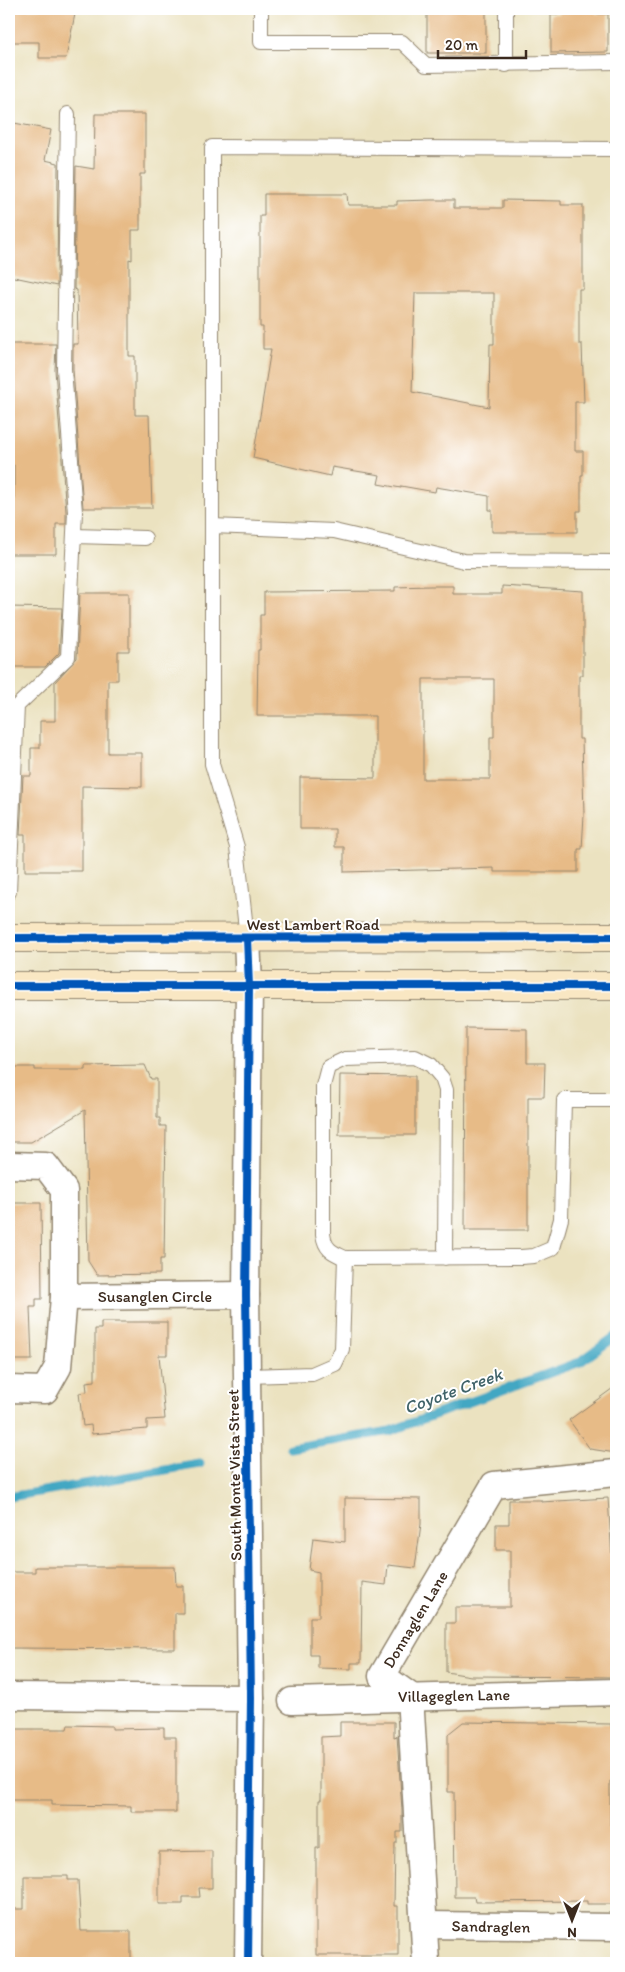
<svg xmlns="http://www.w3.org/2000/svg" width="625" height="1972" font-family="Itim,sans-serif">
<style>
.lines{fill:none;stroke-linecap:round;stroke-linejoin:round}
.stream{stroke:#43a7c3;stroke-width:9}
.building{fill:#e7bb87;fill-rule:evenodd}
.service-casing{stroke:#93866f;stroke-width:16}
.minor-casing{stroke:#93866f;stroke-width:29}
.secondary-casing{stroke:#93866f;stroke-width:30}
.service{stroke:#fff;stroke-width:14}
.minor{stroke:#fff;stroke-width:26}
.secondary{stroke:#f9e7c3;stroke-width:28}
.cycleway-casing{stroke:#fff;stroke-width:11}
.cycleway{stroke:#0057b8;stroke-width:8}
.labels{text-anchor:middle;stroke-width:4;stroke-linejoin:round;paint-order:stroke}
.street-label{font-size:16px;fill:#3b2a1e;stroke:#fff}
.water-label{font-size:18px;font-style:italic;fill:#3f6268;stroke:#fff}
</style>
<rect width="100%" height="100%" fill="#fff"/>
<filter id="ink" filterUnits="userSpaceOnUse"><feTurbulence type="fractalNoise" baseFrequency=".02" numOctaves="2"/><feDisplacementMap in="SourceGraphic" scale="10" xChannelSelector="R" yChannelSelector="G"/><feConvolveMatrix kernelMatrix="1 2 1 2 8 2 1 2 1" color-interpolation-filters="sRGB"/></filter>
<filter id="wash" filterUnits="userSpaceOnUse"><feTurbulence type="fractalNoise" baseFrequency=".0096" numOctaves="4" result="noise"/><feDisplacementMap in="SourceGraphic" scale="20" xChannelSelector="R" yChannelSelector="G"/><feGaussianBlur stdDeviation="1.12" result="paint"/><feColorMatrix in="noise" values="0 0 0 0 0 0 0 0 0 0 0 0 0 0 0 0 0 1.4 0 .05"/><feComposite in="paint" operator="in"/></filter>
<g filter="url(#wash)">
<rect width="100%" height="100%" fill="#ebe2c0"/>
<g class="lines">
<g class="stream">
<polyline points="290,1448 390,1431 580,1362 616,1336"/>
<polyline points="9,1497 200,1464"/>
</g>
</g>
<g id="blocks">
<g class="building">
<polygon points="12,9 76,9 66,58 39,58 39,42 12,42"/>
<rect x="427" y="9" width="59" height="44"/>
<polygon points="560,9 596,9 596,14 608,14 608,52 551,53 551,14 560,14"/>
<polygon points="95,114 145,114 145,174 140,174 140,230 132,230 132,260 129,259 129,356 135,356 135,415 149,415 152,508 83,508 73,369 73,344 78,344 77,290 74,289 76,166 94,169"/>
<polygon points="9,122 51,130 45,160 58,163 57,286 9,276"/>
<path d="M264 194H347L348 205H397V201L431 200H454V208H503V200L561 201V205H583V289H579V344H582L584 402H575V451H583V475H581V511H577V532H492V510H489V496L436 487 435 492 401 486V488L378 484 380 475 332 467 330 476 253 458 271 349H263V327H260V216H264ZM415 293H494V344H490L489 407 412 392Z"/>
<polygon points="9,344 56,344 55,370 66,512 66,524 56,524 56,554 9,554 9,523 14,523 14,465 9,465"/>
<path d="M430 586H453V594H502V586L583 591V675H579V739H582L584 815 582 849H578V872H494V868L344 872V847H335V829H300V777L375 778V716H257L258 650H260V615H264V592L395 591V587ZM423 679H494V737H490V779H423Z"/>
<polygon points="80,593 129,593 129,651 118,651 118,680 108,680 108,753 142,753 142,787 82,786 82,871 25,871 25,835 20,835 23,776 31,776 31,748 40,748 40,721 55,721 55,682 77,658"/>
<polygon points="9,607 62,608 59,653 45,667 9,667"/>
<polygon points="466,1028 527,1029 527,1063 545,1063 544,1097 528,1097 528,1230 465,1230"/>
<polygon points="145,1065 151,1079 157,1079 157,1118 160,1118 160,1126 166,1126 164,1259 160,1259 160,1274 97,1275 88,1261 85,1110 31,1142 12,1142 12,1139 9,1139 9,1067 35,1067 35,1070 86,1070 86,1066"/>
<polygon points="340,1075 415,1076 415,1135 339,1135"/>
<polygon points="9,1203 41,1203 42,1299 36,1299 36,1307 30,1307 32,1360 9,1360"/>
<polygon points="101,1322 167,1322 167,1355 159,1355 165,1419 147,1420 147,1429 92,1434 91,1425 83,1426 79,1393 87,1392 86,1382 95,1381 95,1329 101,1329"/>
<polygon points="616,1386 616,1453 590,1449 569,1420"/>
<polygon points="345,1498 421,1499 421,1524 415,1568 388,1565 386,1585 362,1582 361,1663 351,1663 351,1669 318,1668 318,1655 310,1655 310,1617 319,1617 319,1572 309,1570 313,1538 345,1542"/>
<polygon points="608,1498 616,1619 615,1677 471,1676 446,1672 446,1623 455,1623 455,1607 510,1607 510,1550 496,1550 496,1524 509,1524 509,1500 541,1500 541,1502"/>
<polygon points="35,1567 175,1567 176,1586 183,1586 183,1613 175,1613 175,1649 9,1648 9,1572 35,1572"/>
<polygon points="340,1722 394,1722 394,1737 397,1736 402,1810 402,1832 397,1832 397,1843 395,1843 394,1906 398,1906 398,1955 316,1955 316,1848 319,1848 319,1800 321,1800 321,1737 340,1736"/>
<polygon points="463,1722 611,1724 611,1727 616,1727 616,1781 610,1781 610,1825 616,1825 616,1904 587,1904 587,1901 475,1902 474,1897 455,1897 454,1792 448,1792 448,1734"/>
<polygon points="68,1725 112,1726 112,1729 164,1728 164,1737 176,1737 176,1812 131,1812 131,1806 52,1805 52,1800 9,1800 9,1729 67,1729"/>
<polygon points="212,1851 212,1888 199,1888 200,1897 183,1897 183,1904 159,1904 159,1852"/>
<polygon points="24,1876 68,1876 68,1880 78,1880 81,1931 131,1931 131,1963 9,1963 9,1909 24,1909"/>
</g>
</g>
</g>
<g filter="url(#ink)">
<use href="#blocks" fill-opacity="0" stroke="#93866f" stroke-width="1"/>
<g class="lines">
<defs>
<g id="service">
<polyline points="261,9 261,42 402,42 426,65 616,62"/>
<polyline points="506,9 506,65"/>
<polyline points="212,526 334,531 464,561 616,562"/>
<polyline points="74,536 145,538"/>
<polyline points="9,892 17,706 68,657 75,512 64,369 68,114"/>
<polyline points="247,938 237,847 212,764 212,147 616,149"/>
<path d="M445 1258 446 1090 442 1078 431 1065 415 1057 345 1059 328 1067 323 1086V1234C325 1249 331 1252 345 1258L521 1257 534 1256 553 1248 561 1219 564 1100H616"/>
<polyline points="247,1376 312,1374 335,1364 342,1349 345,1258"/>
</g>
<g id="minor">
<polyline points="247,938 249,986 246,1295 251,1698 248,1963"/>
<polyline points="9,1165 46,1166 64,1190 64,1297 58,1367 45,1390 9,1389"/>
<polyline points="64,1297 246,1295"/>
<polyline points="9,1696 251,1698"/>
<polyline points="292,1701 616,1692"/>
<polyline points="425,1925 616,1927"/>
<polyline points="426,1963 410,1696 382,1676 494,1485 616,1473"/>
</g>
<g id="secondary">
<polyline points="9,938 616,937"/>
<polyline points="9,986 616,986"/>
</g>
</defs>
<use href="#service" class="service-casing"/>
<use href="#minor" class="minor-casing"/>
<use href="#secondary" class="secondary-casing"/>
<use href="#service" class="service"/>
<use href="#minor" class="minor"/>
<use href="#secondary" class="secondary"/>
<defs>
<g id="cycleway">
<polyline points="9,938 616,937"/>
<polyline points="247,938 249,986 246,1295 251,1698 248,1963"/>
<polyline points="9,986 616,986"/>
</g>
</defs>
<use href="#cycleway" class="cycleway-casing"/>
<use href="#cycleway" class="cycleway"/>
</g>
</g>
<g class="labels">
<g class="street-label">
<text x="313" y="930">West Lambert Road</text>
<text x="155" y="1302">Susanglen Circle</text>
<text transform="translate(234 1475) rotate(-91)" y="6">South Monte Vista Street</text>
<text transform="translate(415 1619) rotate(-59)" y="6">Donnaglen Lane</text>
<text transform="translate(454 1695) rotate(-1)" y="6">Villageglen Lane</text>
<text transform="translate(491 1926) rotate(1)" y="6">Sandraglen</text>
</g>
<g class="water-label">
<text transform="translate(453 1391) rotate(-20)" y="6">Coyote Creek</text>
</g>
</g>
<rect width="625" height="1972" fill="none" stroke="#fff" stroke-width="30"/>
<g transform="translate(572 1920) rotate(180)" stroke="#ffffff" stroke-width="4" paint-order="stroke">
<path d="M0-4L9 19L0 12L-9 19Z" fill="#3b2a1e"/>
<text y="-8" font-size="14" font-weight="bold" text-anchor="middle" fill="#3b2a1e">N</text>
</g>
<path d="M438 50v8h88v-8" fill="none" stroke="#3b2a1e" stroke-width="2.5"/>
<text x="445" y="50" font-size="15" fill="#3b2a1e" stroke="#ffffff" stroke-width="4" paint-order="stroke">20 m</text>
</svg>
